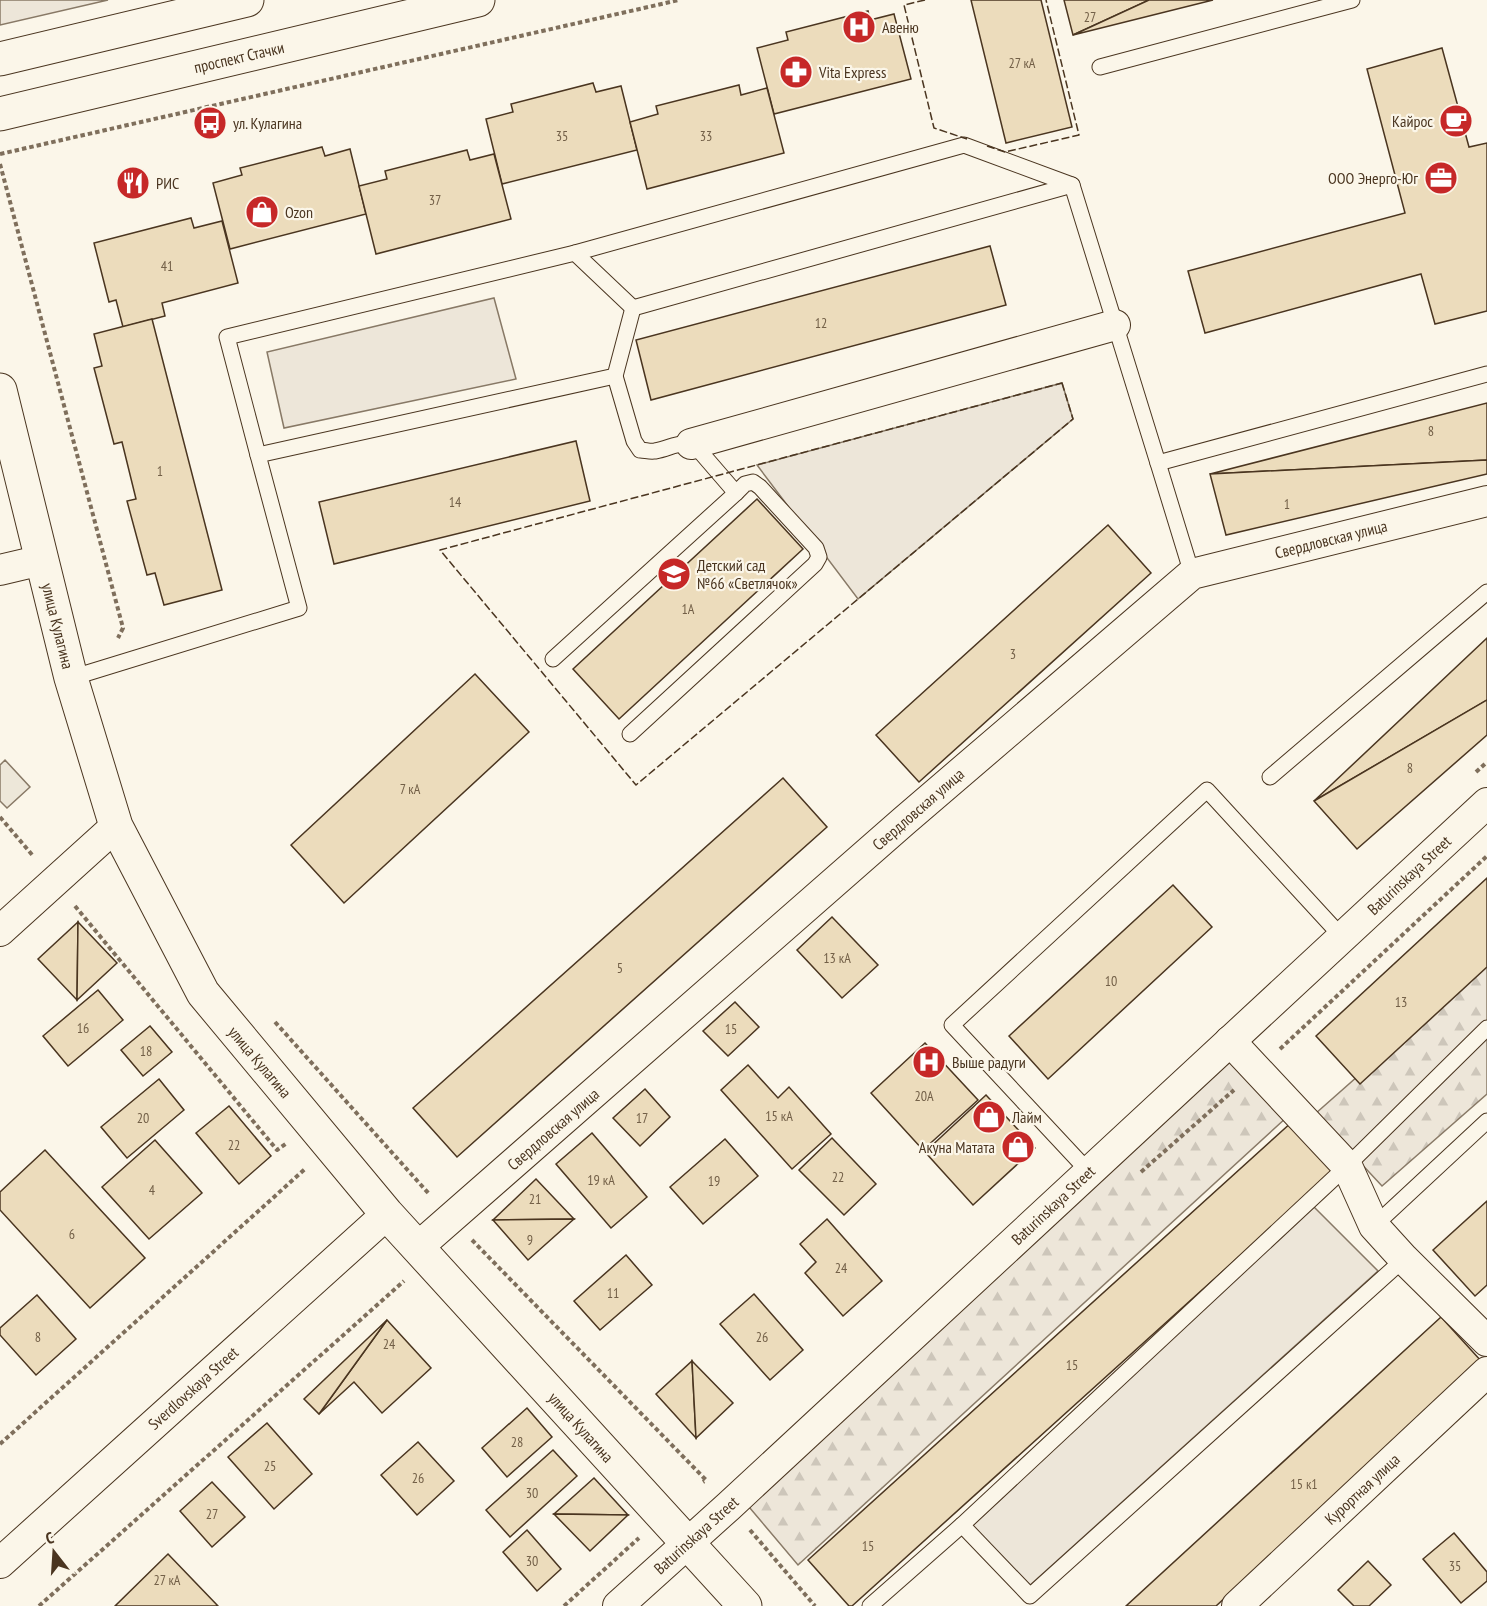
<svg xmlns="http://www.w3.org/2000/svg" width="1487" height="1606" font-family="'PT Sans Narrow',sans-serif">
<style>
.green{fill:#ede6d9;stroke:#887966;stroke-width:1.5}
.forest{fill:url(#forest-firs);stroke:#887966;stroke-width:1.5}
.parking{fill:#ede7d9;stroke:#887966;stroke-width:1.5}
.building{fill:#ecdcbc;stroke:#4a3520;stroke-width:1.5}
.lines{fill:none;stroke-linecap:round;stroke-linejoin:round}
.lane-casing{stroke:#4a3520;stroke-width:17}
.street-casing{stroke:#4a3520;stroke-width:32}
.secondary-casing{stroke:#4a3520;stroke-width:35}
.primary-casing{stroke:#4a3520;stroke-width:35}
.path{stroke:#7f6f5c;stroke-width:4;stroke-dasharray:4.5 3;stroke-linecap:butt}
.lane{stroke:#fbf6e9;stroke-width:15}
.street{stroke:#fbf6e9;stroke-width:30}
.secondary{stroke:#fbf6e9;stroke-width:33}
.primary{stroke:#fbf6e9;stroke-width:33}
.fence{stroke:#4a3520;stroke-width:1.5;stroke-dasharray:8 3;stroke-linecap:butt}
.labels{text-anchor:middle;stroke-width:4.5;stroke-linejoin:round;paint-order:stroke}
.number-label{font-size:14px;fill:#725f47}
.poi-label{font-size:16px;fill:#4a3520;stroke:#fbf6e9;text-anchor:start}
.street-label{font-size:16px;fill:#4a3520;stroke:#fbf6e9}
</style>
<defs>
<pattern id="forest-firs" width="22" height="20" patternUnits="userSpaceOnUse" patternTransform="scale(1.5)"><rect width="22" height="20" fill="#ede6d9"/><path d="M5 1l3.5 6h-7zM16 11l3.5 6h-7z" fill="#cdc6ba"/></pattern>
</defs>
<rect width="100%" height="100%" fill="#fbf6e9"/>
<g class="green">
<polygon points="0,0 108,0 0,25"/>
<polygon points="494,298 516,379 284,428 267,352"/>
<polygon points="1062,383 1073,419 858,599 757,465"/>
<polygon points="1313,1206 1378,1271 1028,1587 972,1526"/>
</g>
<g class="forest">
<polygon points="1487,962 1487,1094 1382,1186 1315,1114"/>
<polygon points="1228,1052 1287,1117 798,1565 744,1501"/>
</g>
<polygon class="parking" points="5,760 30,787 7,808 0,801 0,765"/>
<g class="building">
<polygon points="971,0 1041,0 1072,127 1006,143"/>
<polygon points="1064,0 1149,0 1073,35"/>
<polygon points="1149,0 1213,0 1073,35"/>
<polygon points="868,11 870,20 894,14 911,79 774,114 757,48 788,40 786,32"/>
<polygon points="1442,48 1469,147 1487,143 1487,311 1435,324 1421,274 1205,333 1188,271 1405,213 1367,69"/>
<polygon points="593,83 596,92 621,86 637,150 502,184 486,119 513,112 511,104"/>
<polygon points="739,85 741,95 767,88 784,153 647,189 630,122 658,114 656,106"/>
<polygon points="322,147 325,156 350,149 366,214 230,249 213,183 242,175 240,168"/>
<polygon points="467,150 470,160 494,154 511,219 376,254 359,186 387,179 385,171"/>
<polygon points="191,218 194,228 222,221 238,283 162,303 165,316 123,327 116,300 109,302 94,243"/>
<polygon points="990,246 1006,305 651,400 636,340"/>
<polygon points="152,319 222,590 164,605 155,573 147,575 127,501 136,499 122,442 114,444 94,368 102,366 94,334"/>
<polygon points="1487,403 1487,460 1210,474"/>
<polygon points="576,441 590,501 334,564 319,502"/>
<polygon points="1487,460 1487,474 1226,535 1210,474"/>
<polygon points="757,499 803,549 619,719 573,669"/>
<polygon points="1108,525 1151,573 919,782 876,735"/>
<polygon points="1487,638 1487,700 1314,801"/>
<polygon points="475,674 529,732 344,903 291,845"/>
<polygon points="1487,700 1487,735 1357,849 1314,801"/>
<polygon points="783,778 827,827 457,1157 413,1108"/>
<polygon points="1487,878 1487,967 1360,1084 1316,1036"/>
<polygon points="1173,885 1212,927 1048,1079 1009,1036"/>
<polygon points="832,917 878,965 842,998 797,950"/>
<polygon points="78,922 77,1000 38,959"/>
<polygon points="78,922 117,963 77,1000"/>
<polygon points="98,990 123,1020 68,1066 43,1036"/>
<polygon points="735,1002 759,1027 728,1056 703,1031"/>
<polygon points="150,1026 172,1052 143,1076 121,1050"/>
<polygon points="925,1043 978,1100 923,1150 871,1093"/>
<polygon points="748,1065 778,1098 789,1087 831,1134 792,1169 721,1090"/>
<polygon points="159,1079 184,1110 127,1158 101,1127"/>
<polygon points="645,1089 670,1117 640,1146 613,1118"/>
<polygon points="986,1095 1035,1148 973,1205 925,1152"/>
<polygon points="229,1106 271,1156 239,1184 196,1133"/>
<polygon points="1293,1121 1336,1169 852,1606 849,1606 808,1560"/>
<polygon points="592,1133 647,1197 611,1228 556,1164"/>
<polygon points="832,1138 876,1184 844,1215 799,1170"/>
<polygon points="725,1139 758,1176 703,1224 670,1187"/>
<polygon points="155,1140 202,1193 149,1239 102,1187"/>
<polygon points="45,1150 145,1258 90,1308 0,1210 0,1192"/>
<polygon points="536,1179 574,1219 493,1220"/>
<polygon points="1487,1201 1487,1285 1475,1296 1433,1250"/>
<polygon points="574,1219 528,1260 493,1220"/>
<polygon points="827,1219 882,1281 843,1316 805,1273 816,1262 800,1244"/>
<polygon points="626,1255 652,1285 600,1330 574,1301"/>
<polygon points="754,1294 803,1350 770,1380 720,1324"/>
<polygon points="37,1295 76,1339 36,1375 0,1335 0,1328"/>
<polygon points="1441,1317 1482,1362 1216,1606 1126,1606"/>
<polygon points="387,1320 431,1368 382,1413 354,1382 319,1414"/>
<polygon points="387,1320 319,1414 304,1399"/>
<polygon points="692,1361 696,1438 656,1394"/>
<polygon points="692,1361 733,1403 696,1438"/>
<polygon points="527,1408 552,1437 507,1477 482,1448"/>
<polygon points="267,1423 312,1474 274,1509 228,1457"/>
<polygon points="418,1442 454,1481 417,1515 381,1475"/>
<polygon points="553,1450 577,1476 510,1537 486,1510"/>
<polygon points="594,1478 628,1515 554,1514"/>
<polygon points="212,1482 245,1517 212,1547 180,1511"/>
<polygon points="554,1514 628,1515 590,1551"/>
<polygon points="527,1530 561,1569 537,1591 503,1552"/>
<polygon points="1454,1533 1487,1572 1487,1581 1461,1603 1423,1559"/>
<polygon points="168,1554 218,1606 115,1606"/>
<polygon points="1368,1561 1391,1585 1369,1606 1354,1606 1338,1590"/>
</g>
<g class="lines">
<defs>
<g id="lane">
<polyline points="1100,67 1352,0"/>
<polyline points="575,253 964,145 1072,185"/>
<path d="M615 376 634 441 640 450C645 450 650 452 655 451 673 448 681 438 698 449L736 493 745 484 753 482 760 487 816 548 819 557 815 564 630 734"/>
<polyline points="258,455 227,337 575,253 633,308"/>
<polyline points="1192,574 1158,463 1487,374"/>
<polyline points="553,659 736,493"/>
<polyline points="71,678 299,608 258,455 615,376 633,308 1072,185 1158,463"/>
<polyline points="1270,777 1487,592"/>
<polyline points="1089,1172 952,1025 1207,790 1342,937"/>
<polyline points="1374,1226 1487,1121"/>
<polyline points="962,1525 1347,1166 1487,1028"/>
<polyline points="870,1606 962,1525 1030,1596 1404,1259"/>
</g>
<g id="street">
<polyline points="691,444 1115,325"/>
<polyline points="0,570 42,560"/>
<polyline points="0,931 116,826"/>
<polyline points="1230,1041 1347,1166 1374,1226 1404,1259 1487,1341"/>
<polyline points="418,1247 904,821 1192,574 1487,501"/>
<polyline points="0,1563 387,1214"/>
<polyline points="618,1606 729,1506 1487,803"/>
<polyline points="1237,1606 1487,1372"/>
</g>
<polyline id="secondary" points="0,390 71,678 116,826 203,993 387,1214 745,1606"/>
<g id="primary">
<polyline points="0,59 247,0"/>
<polyline points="0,114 478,0"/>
</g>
</defs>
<use href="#lane" class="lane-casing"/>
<use href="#street" class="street-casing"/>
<use href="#secondary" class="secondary-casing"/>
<use href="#primary" class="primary-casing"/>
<g class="path">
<polyline points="0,154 679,0"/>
<polyline points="0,164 123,628 118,638"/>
<polyline points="1476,772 1487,762"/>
<polyline points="0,817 34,857"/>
<polyline points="75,906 277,1150 287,1143"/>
<polyline points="275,1022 430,1195"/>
<polyline points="1280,1049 1487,856"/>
<polyline points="1141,1172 1234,1090"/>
<polyline points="472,1240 706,1480 703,1482"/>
<polyline points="0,1444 305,1169"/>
<polyline points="750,1530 815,1606"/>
<polyline points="39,1606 404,1281"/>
<polyline points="564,1606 639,1538"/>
</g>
<use href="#lane" class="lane"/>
<use href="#street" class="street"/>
<use href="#secondary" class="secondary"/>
<use href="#primary" class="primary"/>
<g class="fence">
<polyline points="925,0 904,5 934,128 967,139"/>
<polyline points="987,146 1005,152 1079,135 1046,0"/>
<polygon points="1062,383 1073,419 636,785 440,550"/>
</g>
</g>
<defs>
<symbol id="hospital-disc" viewBox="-11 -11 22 22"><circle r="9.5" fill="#c62828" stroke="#fbf6e9"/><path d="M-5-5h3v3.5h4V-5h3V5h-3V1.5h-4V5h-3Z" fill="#fff"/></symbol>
<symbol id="pharmacy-disc" viewBox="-11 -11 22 22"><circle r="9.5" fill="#c62828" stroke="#fbf6e9"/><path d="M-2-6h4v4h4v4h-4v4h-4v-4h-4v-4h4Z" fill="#fff"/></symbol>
<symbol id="cafe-disc" viewBox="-11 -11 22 22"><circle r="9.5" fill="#c62828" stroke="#fbf6e9"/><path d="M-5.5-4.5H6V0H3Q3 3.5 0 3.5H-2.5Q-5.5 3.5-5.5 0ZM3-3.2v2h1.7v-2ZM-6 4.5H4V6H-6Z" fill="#fff"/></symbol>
<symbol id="bus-disc" viewBox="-11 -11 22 22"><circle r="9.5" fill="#c62828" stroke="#fbf6e9"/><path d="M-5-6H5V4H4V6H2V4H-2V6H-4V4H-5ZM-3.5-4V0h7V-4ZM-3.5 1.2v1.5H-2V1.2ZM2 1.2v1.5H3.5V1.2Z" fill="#fff"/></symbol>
<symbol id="office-disc" viewBox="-11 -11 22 22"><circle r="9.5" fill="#c62828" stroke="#fbf6e9"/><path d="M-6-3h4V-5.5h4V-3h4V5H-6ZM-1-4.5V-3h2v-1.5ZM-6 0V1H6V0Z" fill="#fff"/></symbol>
<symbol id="restaurant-disc" viewBox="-11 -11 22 22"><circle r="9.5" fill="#c62828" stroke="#fbf6e9"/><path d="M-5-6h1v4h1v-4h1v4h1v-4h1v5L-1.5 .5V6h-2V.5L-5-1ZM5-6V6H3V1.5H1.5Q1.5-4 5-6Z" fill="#fff"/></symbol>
<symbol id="shop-disc" viewBox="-11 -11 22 22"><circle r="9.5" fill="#c62828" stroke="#fbf6e9"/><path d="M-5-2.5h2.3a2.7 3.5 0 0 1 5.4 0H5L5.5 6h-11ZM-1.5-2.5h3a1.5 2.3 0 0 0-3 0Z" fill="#fff"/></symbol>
<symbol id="school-disc" viewBox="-11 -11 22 22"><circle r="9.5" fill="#c62828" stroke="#fbf6e9"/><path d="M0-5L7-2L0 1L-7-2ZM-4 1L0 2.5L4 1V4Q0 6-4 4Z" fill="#fff"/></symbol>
</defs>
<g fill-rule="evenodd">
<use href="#hospital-disc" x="840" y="8" width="38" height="38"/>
<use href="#pharmacy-disc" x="777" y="53" width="38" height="38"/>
<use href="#cafe-disc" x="1437" y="102" width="38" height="38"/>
<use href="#bus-disc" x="191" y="104" width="38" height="38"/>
<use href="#office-disc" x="1422" y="159" width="38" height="38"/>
<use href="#restaurant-disc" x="114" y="164" width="38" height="38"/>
<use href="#shop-disc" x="243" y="193" width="38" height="38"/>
<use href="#school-disc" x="655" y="555" width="38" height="38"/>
<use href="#hospital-disc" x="910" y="1043" width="38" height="38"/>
<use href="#shop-disc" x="970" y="1098" width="38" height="38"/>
<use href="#shop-disc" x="999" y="1128" width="38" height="38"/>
</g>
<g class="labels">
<g class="number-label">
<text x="1090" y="22">27</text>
<text x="1022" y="68">27 кА</text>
<text x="562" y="141">35</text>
<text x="706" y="141">33</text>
<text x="435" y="205">37</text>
<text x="167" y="271">41</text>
<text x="821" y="328">12</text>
<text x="1431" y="436">8</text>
<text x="160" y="476">1</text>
<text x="455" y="507">14</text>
<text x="1287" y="509">1</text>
<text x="688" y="614">1А</text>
<text x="1013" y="659">3</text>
<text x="1410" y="773">8</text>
<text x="410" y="794">7 кА</text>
<text x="837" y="963">13 кА</text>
<text x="620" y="973">5</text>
<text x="1111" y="986">10</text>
<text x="1401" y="1007">13</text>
<text x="83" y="1033">16</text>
<text x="731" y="1034">15</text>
<text x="146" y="1056">18</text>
<text x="924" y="1101">20А</text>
<text x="779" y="1121">15 кА</text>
<text x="143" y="1123">20</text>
<text x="642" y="1123">17</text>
<text x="234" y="1150">22</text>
<text x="838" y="1182">22</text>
<text x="601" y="1185">19 кА</text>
<text x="714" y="1186">19</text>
<text x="152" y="1195">4</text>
<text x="535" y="1204">21</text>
<text x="72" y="1239">6</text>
<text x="530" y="1245">9</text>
<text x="841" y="1273">24</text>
<text x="613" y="1298">11</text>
<text x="38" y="1342">8</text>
<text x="762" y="1342">26</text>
<text x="389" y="1349">24</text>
<text x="1072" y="1370">15</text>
<text x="517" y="1447">28</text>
<text x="270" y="1471">25</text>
<text x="418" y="1483">26</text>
<text x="1304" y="1489">15 к1</text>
<text x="532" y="1498">30</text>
<text x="212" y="1519">27</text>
<text x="868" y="1551">15</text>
<text x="532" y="1566">30</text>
<text x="1455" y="1571">35</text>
<text x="167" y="1585">27 кА</text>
</g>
<g class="poi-label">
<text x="882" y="33">Авеню</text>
<text x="819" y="78">Vita Express</text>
<text x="1433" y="127" text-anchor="end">Кайрос</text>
<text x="233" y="129">ул. Кулагина</text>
<text x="1418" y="184" text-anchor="end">ООО Энерго-Юг</text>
<text x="156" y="189">РИС</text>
<text x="285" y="218">Ozon</text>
<text x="697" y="571">Детский сад<tspan x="697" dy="18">№66 «Светлячок»</tspan></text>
<text x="952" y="1068">Выше радуги</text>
<text x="1012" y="1123">Лайм</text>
<text x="995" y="1153" text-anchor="end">Акуна Матата</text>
</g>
<g class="street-label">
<text transform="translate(239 57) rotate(-13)" y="6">проспект Стачки</text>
<text transform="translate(1331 539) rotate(-14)" y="6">Свердловская улица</text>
<text transform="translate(58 626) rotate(76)" y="6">улица Кулагина</text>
<text transform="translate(918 809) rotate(-41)" y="6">Свердловская улица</text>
<text transform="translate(1409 875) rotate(-43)" y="6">Baturinskaya Street</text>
<text transform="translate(260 1062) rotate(50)" y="6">улица Кулагина</text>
<text transform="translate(553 1129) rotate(-41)" y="6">Свердловская улица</text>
<text transform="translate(1053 1205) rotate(-43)" y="6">Baturinskaya Street</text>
<text transform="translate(193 1388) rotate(-42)" y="6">Sverdlovskaya Street</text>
<text transform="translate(581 1427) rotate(48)" y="6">улица Кулагина</text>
<text transform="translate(1362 1489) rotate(-43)" y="6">Курортная улица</text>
<text transform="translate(696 1535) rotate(-42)" y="6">Baturinskaya Street</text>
</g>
</g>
<g transform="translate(54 1552) rotate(343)" stroke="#fbf6e9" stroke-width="4.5" paint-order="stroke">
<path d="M0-4.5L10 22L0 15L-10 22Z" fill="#4a3520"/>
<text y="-9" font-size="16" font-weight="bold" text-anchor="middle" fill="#4a3520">С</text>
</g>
</svg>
